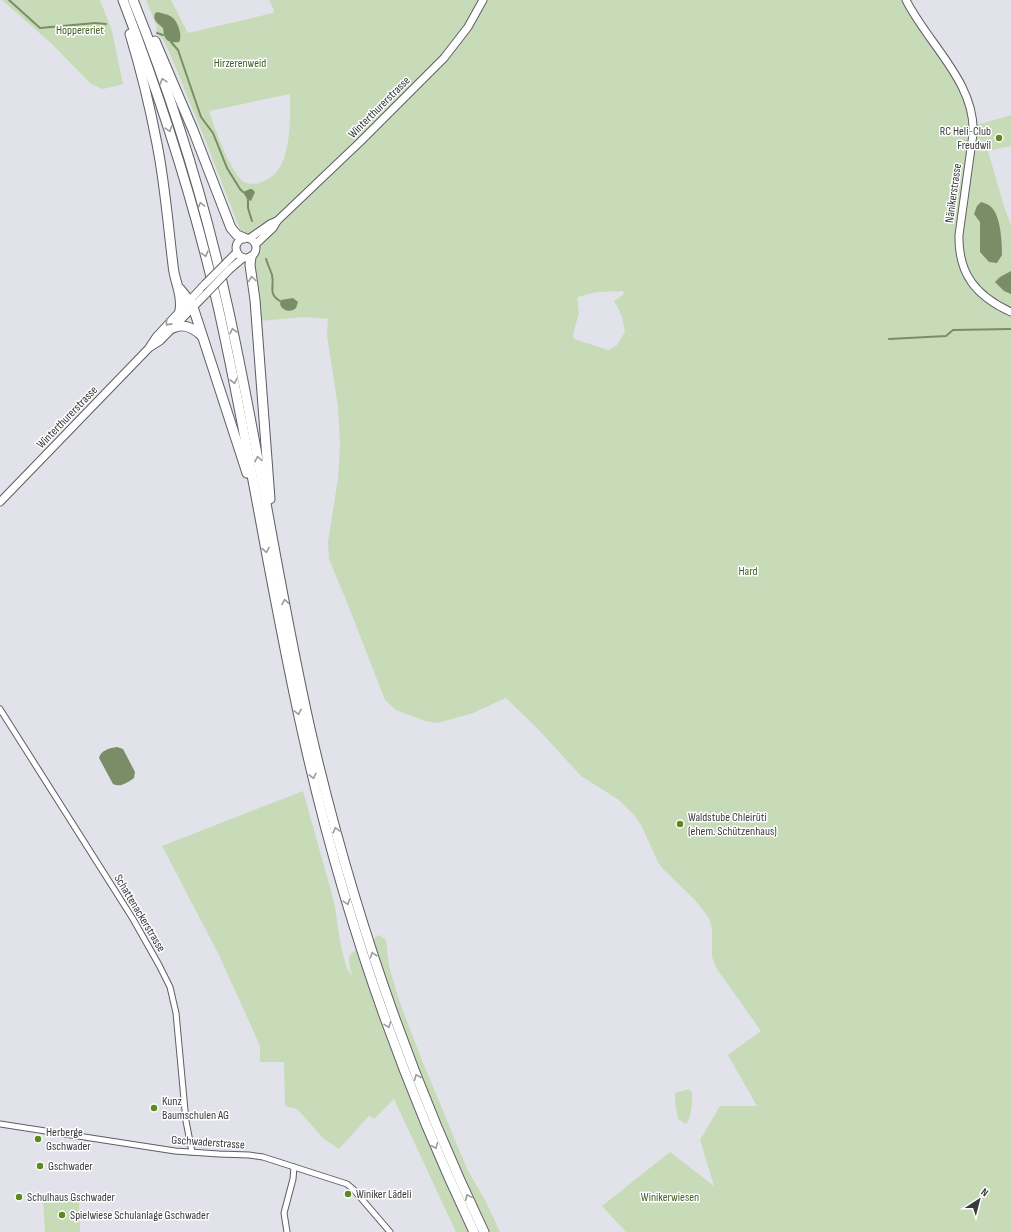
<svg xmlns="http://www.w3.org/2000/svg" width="1011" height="1232" font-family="'Sofia Sans Condensed',sans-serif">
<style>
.green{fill:#c8dbb8;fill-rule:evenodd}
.water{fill:#798e66}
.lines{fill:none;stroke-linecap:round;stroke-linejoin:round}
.stream{stroke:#798e66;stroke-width:2}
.street-casing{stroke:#5d5d64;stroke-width:7}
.secondary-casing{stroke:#5d5d64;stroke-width:9}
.highway-casing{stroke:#5d5d64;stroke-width:11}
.street{stroke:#fff;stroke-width:5}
.secondary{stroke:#fff;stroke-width:7}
.highway{stroke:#fff;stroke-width:9}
.secondary-bridge-casing{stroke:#5d5d64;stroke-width:9;stroke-linecap:butt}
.secondary-bridge{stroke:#fff;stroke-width:7}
.oneway{stroke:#9c9c9e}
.poi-dot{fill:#5b8a1d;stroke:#fff;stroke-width:1.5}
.labels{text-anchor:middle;stroke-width:3;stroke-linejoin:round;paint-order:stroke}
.park-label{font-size:12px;fill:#435f25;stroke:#fff}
.street-label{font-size:12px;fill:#3a3a3e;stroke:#fff}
.poi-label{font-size:12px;fill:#3a3a3e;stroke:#fff;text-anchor:start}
</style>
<rect width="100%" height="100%" fill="#e2e2ea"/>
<g class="green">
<polygon points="2,0 100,0 112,31 123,84 103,89 91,84 52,44"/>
<path d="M146 0H171L188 33 273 13 274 10 269 0H906L956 77 973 125 984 123 1011 115V146L988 151 1003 203 1011 226V1232H626L602 1206 670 1152 714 1186 700 1140 720 1106H757L728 1055 761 1031 717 969 712 957V929L709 918 695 900 663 869 658 862 641 825 635 816 619 800 581 776 537 728 506 698 473 713 438 723 425 721 396 710 385 700 350 610 329 559 328 542 338 478 340 444 338 407 327 335 328 319 305 317 259 321 252 265 255 263 261 249 257 247 252 240 244 238 239 227 206 142 171 56 164 41 156 32 157 27ZM290 94C290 115 291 138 284 158 281 169 273 178 262 182 256 184 250 185 244 182 231 174 214 127 209 111ZM623 291 624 294 614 301 622 316 625 332 617 345 608 350 574 339 573 334 579 313 577 297 597 292Z"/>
<path d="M303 791 333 898C338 917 340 962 352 976 350 966 345 955 356 950 388 1046 425 1140 468 1232H456L394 1099 374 1119 369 1116 339 1149 324 1139 297 1109 285 1106 284 1062H260V1046L219 955 162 846Z"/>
<path d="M379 935 386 940 389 966 399 1000 421 1058 467 1169 484 1198 500 1232H489C446 1136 405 1040 373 940L375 939V937Z"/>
<path d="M689 1089 692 1092C692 1102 692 1116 686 1124L678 1119 675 1102V1093Z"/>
<polygon points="79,1197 80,1232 45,1232 43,1198"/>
</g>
<g class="water">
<path d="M158 12C163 14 169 14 173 18 178 22 183 37 179 42 167 43 164 40 163 28 159 24 152 21 155 13Z"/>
<polygon points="250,189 252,189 255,192 251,201 247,199 243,192"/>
<path d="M981 202C984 203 988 204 990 206 1001 214 1002 243 1002 255L997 263 989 262 980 252V222L974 214 977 206Z"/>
<polygon points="1011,271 1011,294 1004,291 995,282 1000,277"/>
<path d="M293 298 298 302 296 308C291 313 282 311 280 304L281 300Z"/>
<path d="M117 747 123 749 135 772 134 778C128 782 121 788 113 784L99 758C101 750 110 748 117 747Z"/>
</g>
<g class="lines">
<g class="stream">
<polyline points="9,0 40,28 95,23 106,24"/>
<polyline points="157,33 163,35"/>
<polyline points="171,42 178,50 201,117 213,133 227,168 240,189 243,192"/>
<polyline points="248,200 248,208 252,221"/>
<path d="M266 259C268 265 270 269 272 275 275 286 267 293 280 301"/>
<polyline points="889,339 946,336 953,330 1011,329"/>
</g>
<defs>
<g id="street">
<polyline points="0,709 133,919 159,965 170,987 176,1013 186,1121 192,1152"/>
<polyline points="0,1124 175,1151 219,1154 249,1155 263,1157 347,1184 354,1190 390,1232"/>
<polyline points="287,1232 284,1213 293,1179 294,1167"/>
</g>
<g id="secondary">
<path d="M906 0C928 44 976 83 973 134L959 235C958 274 976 296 1011 312"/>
<circle cx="246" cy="248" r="10"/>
<polyline points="250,238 270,224 277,221"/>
<polyline points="256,244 273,228 277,221 360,142 444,58 468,27 483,0"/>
<polyline points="227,262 237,252"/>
<polyline points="230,269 243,258"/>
<polyline points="150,346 156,337 205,284"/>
<polyline points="0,502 149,348 160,341 206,294"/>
</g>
<g id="highway">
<path d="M123 0C161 99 193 199 217 302 250 447 271 594 304 739 342 909 399 1074 474 1232"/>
<path d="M133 0C173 99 205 203 228 308 259 449 279 592 311 733 351 905 408 1073 484 1232"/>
<path d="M130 34C141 70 150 107 157 144 165 184 168 225 173 265 174 281 183 294 180 310"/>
<polyline points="155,41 193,130 231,228 237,235 244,238"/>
<polyline points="251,257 250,265 255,300 270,499"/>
<polyline points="180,289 192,304 247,473"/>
<path d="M173 328C183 323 194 328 202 336"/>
</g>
</defs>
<use href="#street" class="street-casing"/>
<use href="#secondary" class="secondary-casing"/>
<use href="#highway" class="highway-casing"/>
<use href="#street" class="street"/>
<use href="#secondary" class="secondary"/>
<use href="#highway" class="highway"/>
<defs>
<g id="secondary-bridge">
<polyline points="205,284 227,262"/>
<polyline points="206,294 230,269"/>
</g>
</defs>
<use href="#secondary-bridge" class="secondary-bridge-casing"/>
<use href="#secondary-bridge" class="secondary-bridge"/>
</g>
<defs><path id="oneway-chevron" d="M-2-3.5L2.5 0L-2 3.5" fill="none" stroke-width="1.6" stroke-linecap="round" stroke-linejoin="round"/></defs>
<g class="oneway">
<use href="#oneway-chevron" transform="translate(163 81) rotate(-108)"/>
<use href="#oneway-chevron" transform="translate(169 129) rotate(72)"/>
<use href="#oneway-chevron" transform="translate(201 205) rotate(-105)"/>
<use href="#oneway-chevron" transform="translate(205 254) rotate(75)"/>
<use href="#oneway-chevron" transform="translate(252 279) rotate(-97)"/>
<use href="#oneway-chevron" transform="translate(168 323) rotate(132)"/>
<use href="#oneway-chevron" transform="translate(233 331) rotate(-102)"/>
<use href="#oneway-chevron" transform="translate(234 381) rotate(78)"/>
<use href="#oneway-chevron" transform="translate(258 459) rotate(-101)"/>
<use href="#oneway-chevron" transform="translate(266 550) rotate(80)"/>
<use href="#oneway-chevron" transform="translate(285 602) rotate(-101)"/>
<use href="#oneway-chevron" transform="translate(298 712) rotate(78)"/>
<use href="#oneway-chevron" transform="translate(313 776) rotate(77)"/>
<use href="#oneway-chevron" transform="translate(336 830) rotate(-105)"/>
<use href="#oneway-chevron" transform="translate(347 902) rotate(73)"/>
<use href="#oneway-chevron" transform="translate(373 955) rotate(-108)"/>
<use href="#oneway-chevron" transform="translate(388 1025) rotate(70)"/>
<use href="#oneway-chevron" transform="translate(417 1077) rotate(-112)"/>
<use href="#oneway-chevron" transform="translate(435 1146) rotate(67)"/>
<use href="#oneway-chevron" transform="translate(468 1197) rotate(-114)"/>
</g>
<g class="poi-dot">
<circle cx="999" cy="138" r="4"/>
<circle cx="680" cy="824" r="4"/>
<circle cx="154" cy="1108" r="4"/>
<circle cx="38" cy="1139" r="4"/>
<circle cx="40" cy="1166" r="4"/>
<circle cx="348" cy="1194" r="4"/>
<circle cx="19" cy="1197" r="4"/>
<circle cx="62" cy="1215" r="4"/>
</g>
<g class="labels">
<g class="park-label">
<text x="80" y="34">Hoppereriet</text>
<text x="240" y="67">Hirzerenweid</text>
<text x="748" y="575">Hard</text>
<text x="670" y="1201">Winikerwiesen</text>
</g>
<g class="street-label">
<text transform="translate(379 107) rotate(-45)" y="4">Winterthurerstrasse</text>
<text transform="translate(953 193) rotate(-82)" y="4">Nänikerstrasse</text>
<text transform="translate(67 417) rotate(-46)" y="4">Winterthurerstrasse</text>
<text transform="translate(140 913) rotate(59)" y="4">Schattenackerstrasse</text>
<text transform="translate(208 1142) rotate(4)" y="4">Gschwaderstrasse</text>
</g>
<g class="poi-label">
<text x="991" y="135" text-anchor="end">RC Heli-Club<tspan x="991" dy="14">Freudwil</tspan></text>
<text x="688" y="821">Waldstube Chleirüti<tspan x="688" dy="14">(ehem. Schützenhaus)</tspan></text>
<text x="162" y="1105">Kunz<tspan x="162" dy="14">Baumschulen AG</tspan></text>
<text x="46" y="1136">Herberge<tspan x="46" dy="14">Gschwader</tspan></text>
<text x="48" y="1170">Gschwader</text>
<text x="356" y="1198">Winiker Lädeli</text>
<text x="27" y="1201">Schulhaus Gschwader</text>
<text x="70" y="1219">Spielwiese Schulanlage Gschwader</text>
</g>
</g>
<g transform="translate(979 1200) rotate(36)" stroke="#ffffff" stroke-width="3" paint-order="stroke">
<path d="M0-3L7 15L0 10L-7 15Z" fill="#3a3a3e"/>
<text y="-6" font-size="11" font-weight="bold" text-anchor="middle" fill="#3a3a3e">N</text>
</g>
</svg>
